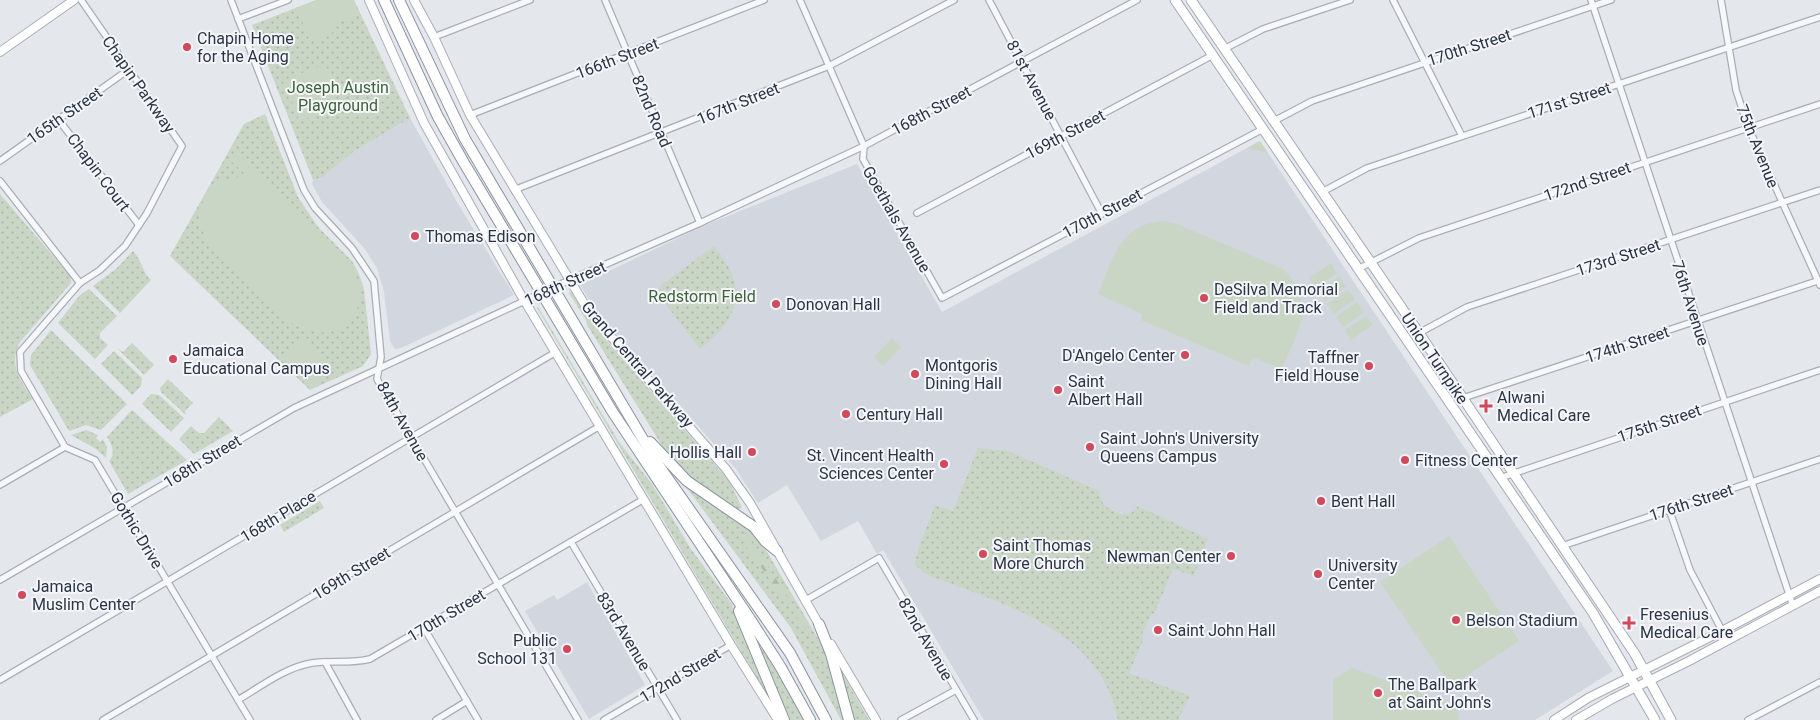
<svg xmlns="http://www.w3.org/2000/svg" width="1820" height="720" font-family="Roboto,sans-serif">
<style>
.built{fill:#d2d6de}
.grass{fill:url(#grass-dots)}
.forest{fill:url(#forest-firs)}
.garden{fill:#c9d6c5}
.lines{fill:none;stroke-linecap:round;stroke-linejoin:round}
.street-casing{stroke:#a9aeb7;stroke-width:8}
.secondary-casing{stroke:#a9aeb7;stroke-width:10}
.primary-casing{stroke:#a3abb8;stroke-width:11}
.highway-casing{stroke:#8b94a3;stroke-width:12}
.street{stroke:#f7f8fa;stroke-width:5.5}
.secondary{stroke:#fff;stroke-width:8}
.primary{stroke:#fff;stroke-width:9}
.highway{stroke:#fff;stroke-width:10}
.street-bridge-casing{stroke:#a9aeb7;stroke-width:8;stroke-linecap:butt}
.street-bridge{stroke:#f7f8fa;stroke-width:5.5}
.poi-dot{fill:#d1495b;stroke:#f4f6f9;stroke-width:2}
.labels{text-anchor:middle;stroke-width:4;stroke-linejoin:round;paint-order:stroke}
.poi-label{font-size:16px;fill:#2b3445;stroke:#f4f6f9;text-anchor:start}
.street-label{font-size:16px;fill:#2b3445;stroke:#f4f6f9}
.park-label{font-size:16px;fill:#3f6138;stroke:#f4f6f9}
</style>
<defs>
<pattern id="grass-dots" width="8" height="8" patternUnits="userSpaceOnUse" patternTransform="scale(1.25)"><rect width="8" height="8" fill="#c9d6c5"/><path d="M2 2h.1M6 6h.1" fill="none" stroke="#adb8ab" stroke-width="1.8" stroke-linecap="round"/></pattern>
<pattern id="forest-firs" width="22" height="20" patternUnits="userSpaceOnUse" patternTransform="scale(1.25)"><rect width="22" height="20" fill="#c9d6c5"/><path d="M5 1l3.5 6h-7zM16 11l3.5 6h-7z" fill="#adb8ab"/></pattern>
</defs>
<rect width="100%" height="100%" fill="#e4e7ec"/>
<g class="built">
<polygon points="410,118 458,204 514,295 401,348 395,349 390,341 384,292 377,268 364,248 322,202 312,184 313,180 323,177 353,152"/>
<polygon points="1260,141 1613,671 1535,720 984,720 883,550 877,554 858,521 821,541 787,485 758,503 736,469 596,311 580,285 703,226 857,164 942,312"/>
<polygon points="587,582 645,685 589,719 525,611 554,595 557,600"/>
</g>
<g class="grass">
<polygon points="316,0 354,0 410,118 353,152 323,177 313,180 252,25"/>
<polygon points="265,114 298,197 318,227 352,261 359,274 364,289 371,354 363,366 310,390 170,256 244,124"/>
<path d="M0 194 71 277V283L20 342C8 365 20 380 33 399L0 417Z"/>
<path d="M714 246C748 287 742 317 700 349L659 295 660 286Z"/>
<path d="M133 251C142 260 142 272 151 280L120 313 93 286 116 269Z"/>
<polygon points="89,289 117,316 100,333 100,338 108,345 95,359 58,323 80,295"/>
<polygon points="570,291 602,335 730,482 742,508 736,510 696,484 671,460 587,325 586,320 569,293"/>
<polygon points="538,307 619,442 652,484 691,549 731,603 772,703 537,308"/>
<polygon points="51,330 127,404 101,430 86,425 69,431 30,365 31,355"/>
<polygon points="132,343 154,365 144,375 117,348 123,352"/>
<polygon points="114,351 142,378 141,386 132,395 101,364"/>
<polygon points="168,379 193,403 185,411 186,415 161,392 160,388"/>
<polygon points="151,394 159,395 184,418 171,432 142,404"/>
<path d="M132 410 187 460 128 494 109 461C116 455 112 444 107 437Z"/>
<polygon points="219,417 233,431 194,454 179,439 191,426 199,433 204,433"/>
<polygon points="86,430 98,435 96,438 100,442 103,439 107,447 106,458 96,449 71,435"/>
<path d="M978 448 1008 451 1099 491C1101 506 1108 509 1122 515L1131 513 1138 506 1208 539 1194 576 1173 569 1154 614 1152 613 1141 636 1144 638 1129 673 1190 696 1178 720H1118C1100 627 1002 605 926 574L915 565 916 555 935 505 953 511Z"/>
<polygon points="681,480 752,529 763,545 826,652 846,720 841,720 791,628"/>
<polygon points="320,501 324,508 284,532 280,525"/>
<polygon points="761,648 782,677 806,720 786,720 759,650"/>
<polygon points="840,669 869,720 853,720"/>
</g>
<polygon class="forest" points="745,532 810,630 806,630 746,546"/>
<g class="garden">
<polygon points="316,0 354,0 359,14 332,25 334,32 310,42 297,8"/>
<path d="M323 65C346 90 328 115 299 120L284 80Z"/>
<polygon points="1260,141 1268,153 1247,148"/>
<path d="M234 153 351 266C379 314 334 352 289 321L213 248 206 240 201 226 200 208 207 192 222 180 247 176 229 159Z"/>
<path d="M1164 221 1177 224 1283 269C1317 302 1299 333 1281 369L1253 357 1249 366 1141 320 1142 314 1098 294C1113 259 1119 224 1164 221Z"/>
<polygon points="1331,263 1337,273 1316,288 1309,278"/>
<polygon points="1339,276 1346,286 1325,301 1318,291"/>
<polygon points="1348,290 1355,299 1334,314 1327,304"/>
<polygon points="1357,302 1364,312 1343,327 1336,317"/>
<polygon points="1366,316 1373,325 1351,340 1345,330"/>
<polygon points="302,338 310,347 293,365 284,357"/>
<polygon points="892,338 901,347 883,366 874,357"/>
<polygon points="312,349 321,357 303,375 295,367"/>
<polygon points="322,358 331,367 314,385 305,377"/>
<polygon points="1449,536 1519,641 1451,686 1380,582"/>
<polygon points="1352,668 1457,706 1459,720 1333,720 1333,680"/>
</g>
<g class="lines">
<defs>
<g id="street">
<polyline points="81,0 182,146 147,213 125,246 100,270 80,283 20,352 21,371 65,447 95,460 250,720"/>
<polyline points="231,0 304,190 315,208 352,248 374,281 381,357 377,379 578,720"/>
<polyline points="605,0 700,223"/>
<polyline points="800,0 864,146 863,159 942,298 1263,129"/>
<polyline points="989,0 1102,214"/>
<polyline points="1393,0 1462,136"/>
<polyline points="1591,0 1793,606"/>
<polyline points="1721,0 1736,90 1748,127 1820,285"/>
<polyline points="238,19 288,0"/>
<polyline points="434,37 530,0"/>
<polyline points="1224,49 1263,29 1350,0"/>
<polyline points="470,115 764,0"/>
<polyline points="58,119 139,225"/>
<polyline points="1274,121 1312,101 1611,0"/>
<polyline points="0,161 128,70"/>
<polyline points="0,181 80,283"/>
<polyline points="514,190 829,66 954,0"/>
<polyline points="1322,192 1367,168 1820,17"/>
<polyline points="917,213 1213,55"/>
<polyline points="1358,269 1419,238 1820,104"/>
<polyline points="563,283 700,223 864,146 1137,0"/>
<polyline points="1419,333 1467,307 1820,190"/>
<polyline points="1463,398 1820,280"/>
<polyline points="1500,478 1820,370"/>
<polyline points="0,485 65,447"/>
<polyline points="1669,509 1690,570 1727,640"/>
<polyline points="571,542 677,720"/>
<polyline points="1562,546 1820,459"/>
<polyline points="0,580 294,408 533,297"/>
<polyline points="806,600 879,558 974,720"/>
<polyline points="424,628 478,720"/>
<polyline points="325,662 357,720"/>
<polyline points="0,680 556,352"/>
<path d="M238 700C260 687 286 667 312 663 331 660 350 664 370 659L644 499"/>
<polyline points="103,720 600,426"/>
<polyline points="436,720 467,701"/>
<polyline points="604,720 731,645"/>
<polyline points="901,720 956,690"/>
<polyline points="1748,720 1820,682"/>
</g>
<g id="secondary">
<polyline points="369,0 424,123 521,295 731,645 778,720"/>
<polyline points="414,0 434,37 470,115 588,310 726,469 750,503 821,628"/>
<polyline points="0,52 74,0"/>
<polyline points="831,644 876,720"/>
<polyline points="1554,720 1588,698 1722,631 1820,579"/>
<polyline points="1576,720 1612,699 1689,661 1820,591"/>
</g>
<g id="primary">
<polyline points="1175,0 1593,613 1655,720"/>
<polyline points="1191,0 1419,333 1635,654 1671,720"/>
</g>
<g id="highway">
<polyline points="384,0 438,117 464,163 612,411 750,619 780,666 810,720"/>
<polyline points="399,0 465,139 657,463 790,653 826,720"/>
<polyline points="650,442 687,481 754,527 765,541 777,551"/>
<polyline points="739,611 784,720"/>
<polyline points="819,624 831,654 849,720"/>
</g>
</defs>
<use href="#street" class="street-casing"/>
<use href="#secondary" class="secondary-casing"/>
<use href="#primary" class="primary-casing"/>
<use href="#highway" class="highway-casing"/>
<use href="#street" class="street"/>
<use href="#secondary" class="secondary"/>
<use href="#primary" class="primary"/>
<use href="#highway" class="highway"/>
<defs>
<polyline id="street-bridge" points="533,297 563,283"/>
</defs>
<use href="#street-bridge" class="street-bridge-casing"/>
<use href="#street-bridge" class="street-bridge"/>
</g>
<g class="poi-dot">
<circle cx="187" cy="47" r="5"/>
<circle cx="415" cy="236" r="5"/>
<circle cx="1204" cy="298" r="5"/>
<circle cx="776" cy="304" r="5"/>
<circle cx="1185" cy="355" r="5"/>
<circle cx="173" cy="359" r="5"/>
<circle cx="1369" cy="366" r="5"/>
<circle cx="915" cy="374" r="5"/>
<circle cx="1058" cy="390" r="5"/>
<path d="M1483.5 398.5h5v5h5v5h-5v5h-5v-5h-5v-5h5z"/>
<circle cx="846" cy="414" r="5"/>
<circle cx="1090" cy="447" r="5"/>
<circle cx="752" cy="452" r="5"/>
<circle cx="1405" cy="460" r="5"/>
<circle cx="944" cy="464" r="5"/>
<circle cx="1321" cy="501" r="5"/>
<circle cx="983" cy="554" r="5"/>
<circle cx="1231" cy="556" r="5"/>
<circle cx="1318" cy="574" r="5"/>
<circle cx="22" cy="595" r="5"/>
<circle cx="1456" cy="620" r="5"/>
<path d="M1626.5 615.5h5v5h5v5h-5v5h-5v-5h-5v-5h5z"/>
<circle cx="1158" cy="630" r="5"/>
<circle cx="567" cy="649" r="5"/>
<circle cx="1378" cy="693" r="5"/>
</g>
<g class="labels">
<g class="poi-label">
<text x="197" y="44">Chapin Home<tspan x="197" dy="18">for the Aging</tspan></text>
<text x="425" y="242">Thomas Edison</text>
<text x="1214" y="295">DeSilva Memorial<tspan x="1214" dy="18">Field and Track</tspan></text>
<text x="786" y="310">Donovan Hall</text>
<text x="183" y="356">Jamaica<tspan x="183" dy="18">Educational Campus</tspan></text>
<text x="1175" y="361" text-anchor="end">D'Angelo Center</text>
<text x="1359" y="363" text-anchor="end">Taffner<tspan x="1359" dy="18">Field House</tspan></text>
<text x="925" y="371">Montgoris<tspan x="925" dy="18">Dining Hall</tspan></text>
<text x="1068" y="387">Saint<tspan x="1068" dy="18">Albert Hall</tspan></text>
<text x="1497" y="403">Alwani<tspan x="1497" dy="18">Medical Care</tspan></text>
<text x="856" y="420">Century Hall</text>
<text x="1100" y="444">Saint John's University<tspan x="1100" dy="18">Queens Campus</tspan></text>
<text x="742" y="458" text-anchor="end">Hollis Hall</text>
<text x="934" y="461" text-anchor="end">St. Vincent Health<tspan x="934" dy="18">Sciences Center</tspan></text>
<text x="1415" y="466">Fitness Center</text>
<text x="1331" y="507">Bent Hall</text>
<text x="993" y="551">Saint Thomas<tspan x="993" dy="18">More Church</tspan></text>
<text x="1221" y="562" text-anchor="end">Newman Center</text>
<text x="1328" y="571">University<tspan x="1328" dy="18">Center</tspan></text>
<text x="32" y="592">Jamaica<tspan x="32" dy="18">Muslim Center</tspan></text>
<text x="1640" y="620">Fresenius<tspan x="1640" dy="18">Medical Care</tspan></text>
<text x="1466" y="626">Belson Stadium</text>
<text x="1168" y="636">Saint John Hall</text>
<text x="557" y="646" text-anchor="end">Public<tspan x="557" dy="18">School 131</tspan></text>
<text x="1388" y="690">The Ballpark<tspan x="1388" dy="18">at Saint John's</tspan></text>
</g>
<g class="street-label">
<text transform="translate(1469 47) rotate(-18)" y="6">170th Street</text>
<text transform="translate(617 58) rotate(-21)" y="6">166th Street</text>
<text transform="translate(1032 80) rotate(62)" y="6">81st Avenue</text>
<text transform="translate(139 84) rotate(55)" y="6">Chapin Parkway</text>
<text transform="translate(1569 100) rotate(-18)" y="6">171st Street</text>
<text transform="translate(738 103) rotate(-22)" y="6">167th Street</text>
<text transform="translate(931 110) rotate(-28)" y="6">168th Street</text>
<text transform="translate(652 111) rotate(67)" y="6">82nd Road</text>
<text transform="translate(64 115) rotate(-35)" y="6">165th Street</text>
<text transform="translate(1065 134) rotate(-28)" y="6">169th Street</text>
<text transform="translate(1758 146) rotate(68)" y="6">75th Avenue</text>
<text transform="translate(99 172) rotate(53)" y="6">Chapin Court</text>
<text transform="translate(1587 181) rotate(-19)" y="6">172nd Street</text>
<text transform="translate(1102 213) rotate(-28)" y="6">170th Street</text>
<text transform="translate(897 219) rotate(60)" y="6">Goethals Avenue</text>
<text transform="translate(1618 257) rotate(-18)" y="6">173rd Street</text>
<text transform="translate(565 283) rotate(-24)" y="6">168th Street</text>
<text transform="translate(1691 303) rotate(72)" y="6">76th Avenue</text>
<text transform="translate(1627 344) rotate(-18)" y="6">174th Street</text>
<text transform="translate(1435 358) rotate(56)" y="6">Union Turnpike</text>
<text transform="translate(638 364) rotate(49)" y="6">Grand Central Parkway</text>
<text transform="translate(403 421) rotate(61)" y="6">84th Avenue</text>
<text transform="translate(1659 423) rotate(-19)" y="6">175th Street</text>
<text transform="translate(202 461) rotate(-31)" y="6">168th Street</text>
<text transform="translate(1691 502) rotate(-18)" y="6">176th Street</text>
<text transform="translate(278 516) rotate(-31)" y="6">168th Place</text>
<text transform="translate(137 530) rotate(59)" y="6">Gothic Drive</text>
<text transform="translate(351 573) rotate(-31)" y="6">169th Street</text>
<text transform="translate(446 615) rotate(-31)" y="6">170th Street</text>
<text transform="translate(624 631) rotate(59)" y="6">83rd Avenue</text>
<text transform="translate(926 639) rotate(60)" y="6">82nd Avenue</text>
<text transform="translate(680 675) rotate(-31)" y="6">172nd Street</text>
</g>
<g class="park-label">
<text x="338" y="93">Joseph Austin<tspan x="338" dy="18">Playground</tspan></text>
<text x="702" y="302">Redstorm Field</text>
</g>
</g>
</svg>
